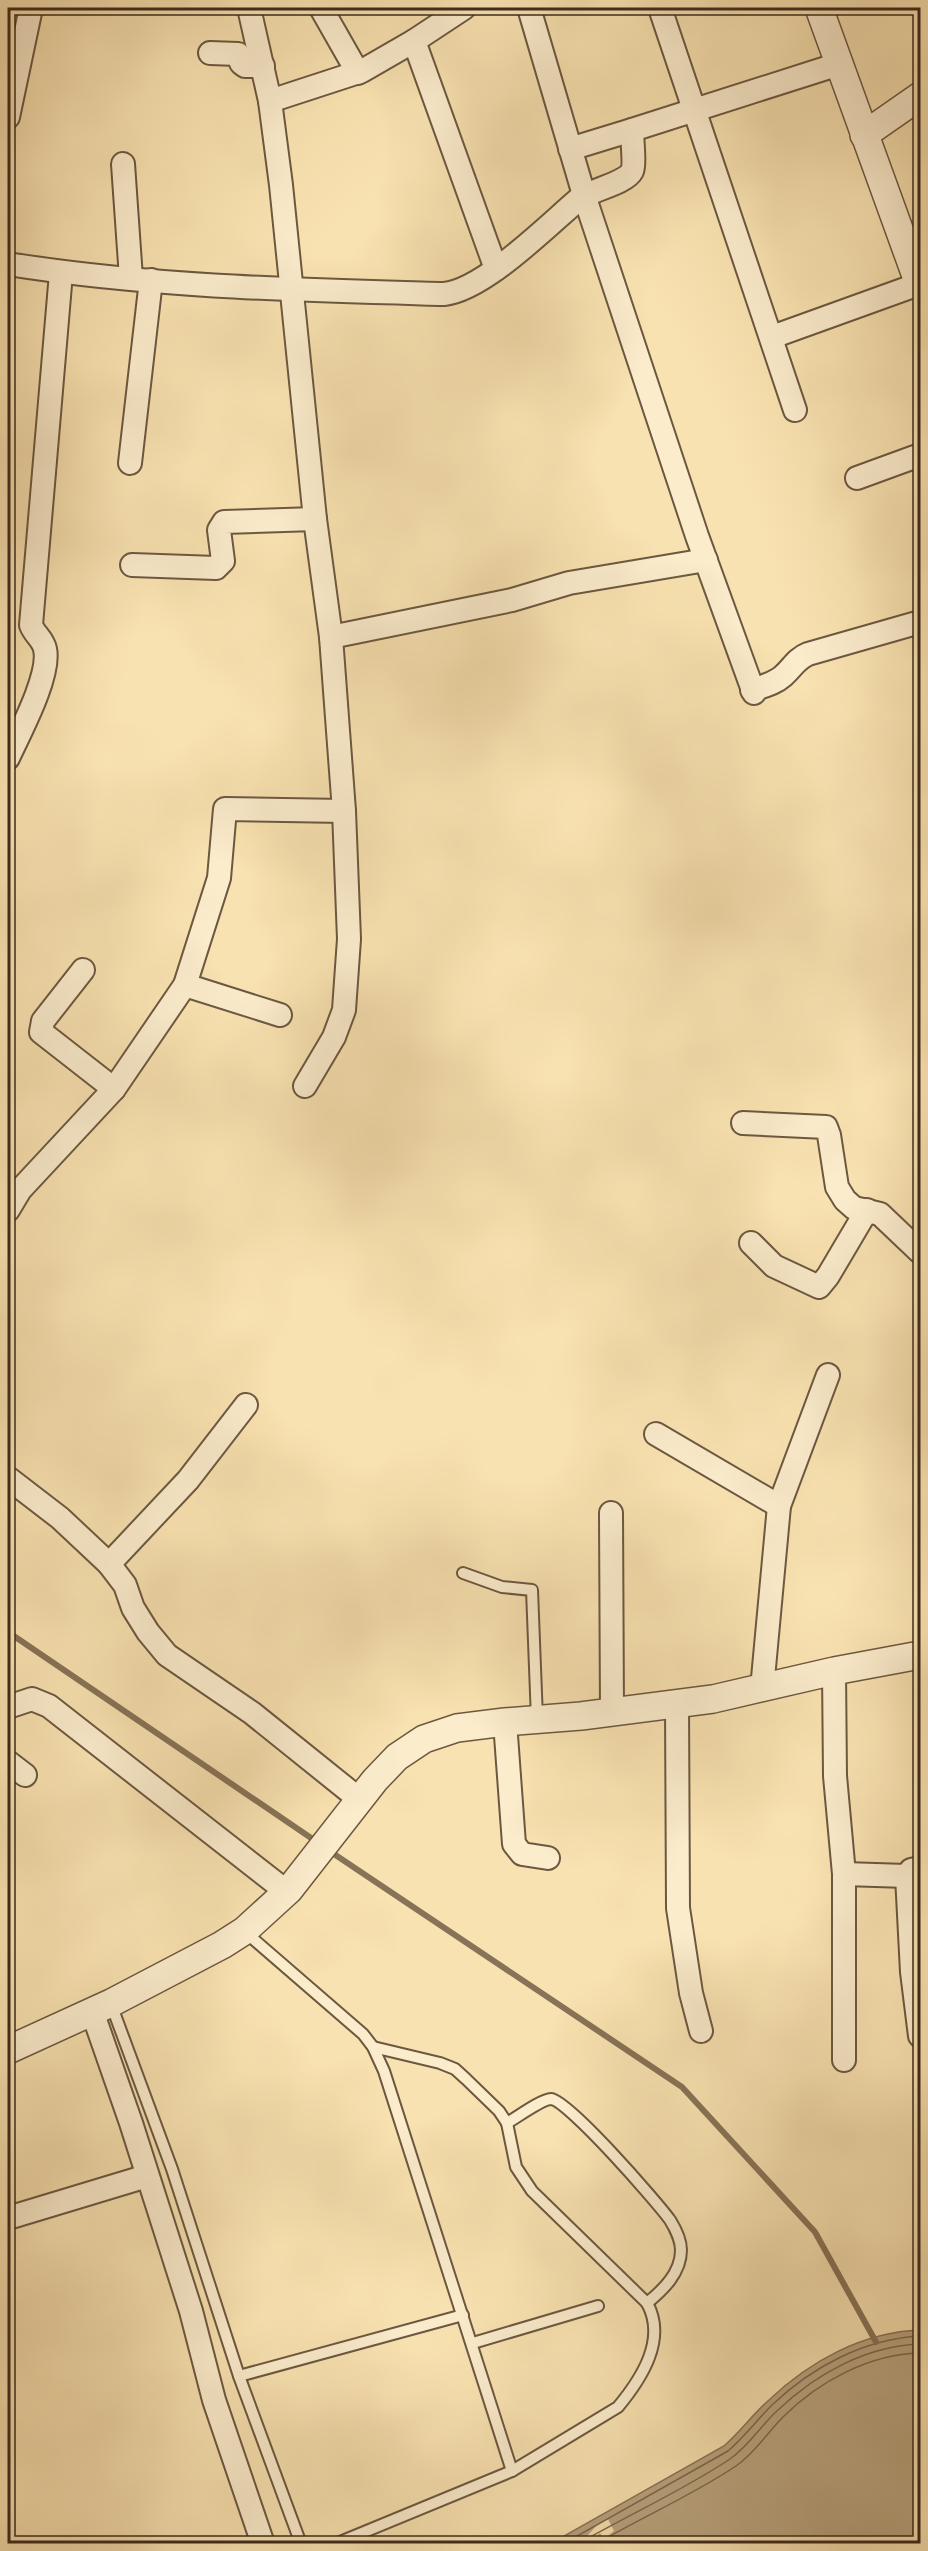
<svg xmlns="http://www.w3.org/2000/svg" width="928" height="2551" font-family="'Gentium Book Plus',serif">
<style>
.water{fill:#b9a37e;stroke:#877357;stroke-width:1.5}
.pier{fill:#f9e2b1}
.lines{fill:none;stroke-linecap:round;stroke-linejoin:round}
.shore{stroke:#7b664d;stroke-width:1.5}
.stream{stroke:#877357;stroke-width:6}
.service-casing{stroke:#6c5841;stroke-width:14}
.minor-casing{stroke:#6c5841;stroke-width:26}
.tertiary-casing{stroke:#6c5841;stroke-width:30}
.service{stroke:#fbeccc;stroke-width:10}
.minor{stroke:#fbeccc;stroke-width:22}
.tertiary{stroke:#fbeccc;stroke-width:27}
</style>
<rect width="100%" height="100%" fill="#f9e2b1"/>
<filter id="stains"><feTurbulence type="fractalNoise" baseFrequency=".00333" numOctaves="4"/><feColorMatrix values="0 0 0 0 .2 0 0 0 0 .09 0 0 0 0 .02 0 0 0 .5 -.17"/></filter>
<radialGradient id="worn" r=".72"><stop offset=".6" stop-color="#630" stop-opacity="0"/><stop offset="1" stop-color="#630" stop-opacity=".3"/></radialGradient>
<path class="water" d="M920 2330V2543L550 2544 724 2446C740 2432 753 2414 769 2400 810 2361 863 2332 920 2330Z"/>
<polygon class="pier" points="608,2519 614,2531 604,2539 600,2533 590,2543 581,2543 597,2525"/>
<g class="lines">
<g class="shore">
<path d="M563 2544 728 2451C744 2437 757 2420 772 2405 813 2366 865 2339 920 2336"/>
<path d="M578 2544C628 2515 682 2491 730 2459 750 2445 761 2425 778 2410 817 2373 867 2346 920 2344"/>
<path d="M596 2544C642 2517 691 2496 736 2466 755 2453 767 2433 783 2417 819 2381 870 2354 920 2353"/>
</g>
<g class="stream">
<polyline points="8,1632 317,1842"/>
<polyline points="328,1850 682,2087 815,2232 876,2342"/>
</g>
<defs>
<g id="service">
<polyline points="463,1573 502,1587 532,1590 537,1719"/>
<polyline points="244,1931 363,2034 373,2047 384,2071 512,2471 335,2544"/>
<polyline points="111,2004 172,2169 239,2376 301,2544"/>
<path d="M373 2047 440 2063 455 2069 466 2079 499 2111 507 2123 516 2167 532 2191 647 2303C667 2339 642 2378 618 2407L512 2471"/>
<path d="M507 2123C516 2118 542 2099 551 2099 568 2100 657 2202 670 2220 675 2228 681 2241 681 2250 681 2273 663 2290 647 2303"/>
<polyline points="473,2343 598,2306"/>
<polyline points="239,2376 463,2315"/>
</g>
<g id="minor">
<polyline points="249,8 270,101 281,185 315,519 331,637 344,811 349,939 344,1010 334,1037 305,1086"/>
<polyline points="321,8 358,73"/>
<polyline points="464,8 414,41 496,269"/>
<polyline points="529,8 584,195 697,536 754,693"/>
<polyline points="660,8 795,410"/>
<polyline points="210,53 238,54 241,63 245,66 263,66"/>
<polyline points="270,101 362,71 414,41"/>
<polyline points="8,117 31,8"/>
<polyline points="570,149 632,130"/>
<polyline points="123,164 131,278"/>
<path d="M8 264C151 287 299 290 444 294 484 290 547 226 579 199 591 190 626 183 632 171 635 165 632 139 632 130L839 64"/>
<polyline points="772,337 919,284"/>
<polyline points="130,463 151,280"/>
<polyline points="857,478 920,455"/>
<polyline points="132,565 216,568 223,561 219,530 224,522 315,519"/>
<polyline points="331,637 512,600 569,583 706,560"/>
<path d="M752 690C763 686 774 684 783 676 793 667 796 659 808 654L920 622"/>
<path d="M8 758C19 734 51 675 45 649 43 639 34 634 31 625L61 273"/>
<polyline points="83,970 43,1021 41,1032 114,1089"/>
<polyline points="185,985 280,1015"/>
<polyline points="743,1123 826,1127 829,1135 837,1187 845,1200 854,1208 880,1214 920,1252"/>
<polyline points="8,1210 20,1190 114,1089 185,985 219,878 225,809 344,811"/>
<polyline points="751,1243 774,1266 819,1287 828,1276 867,1210"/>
<polyline points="246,1405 188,1480 109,1564 125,1585 133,1608 148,1632 167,1655 252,1713 359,1799"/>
<polyline points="656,1434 779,1506"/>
<polyline points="8,1478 60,1518 109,1564"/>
<polyline points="611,1513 612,1712"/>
<polyline points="834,1671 835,1776 844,1874 844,2060"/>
<polyline points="762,1689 779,1506 828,1375"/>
<polyline points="677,1704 678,1908 691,1993 701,2031"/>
<polyline points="8,1707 32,1699 49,1706 287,1892"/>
<polyline points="505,1722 514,1844 522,1854 548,1858"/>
<polyline points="8,1762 25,1775"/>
<polyline points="920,1868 911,1870 907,1876 912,1972 920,2036"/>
<polyline points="844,1874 907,1876"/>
<polyline points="92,2011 131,2123 191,2311 214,2400 263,2544"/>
<polyline points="8,2218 147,2176"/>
</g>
<g id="tertiary">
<polyline points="819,8 920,287"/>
<polyline points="864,135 920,96"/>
<polyline points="8,2050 111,2003 222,1945 244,1931 289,1890 375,1780 397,1757 424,1739 457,1728 505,1722 581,1716 713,1699 834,1671 920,1655"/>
</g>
</defs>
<use href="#service" class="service-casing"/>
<use href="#minor" class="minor-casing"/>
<use href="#tertiary" class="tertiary-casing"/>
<use href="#service" class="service"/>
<use href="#minor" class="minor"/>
<use href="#tertiary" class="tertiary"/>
</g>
<rect width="928" height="2551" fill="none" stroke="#f9e2b1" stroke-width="30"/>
<rect x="9" y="9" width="910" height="2533" fill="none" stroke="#3d2a1c" stroke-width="3"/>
<rect x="15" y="15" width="898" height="2521" fill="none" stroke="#3d2a1c" stroke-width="1.5"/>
<rect width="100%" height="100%" filter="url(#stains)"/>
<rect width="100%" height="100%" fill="url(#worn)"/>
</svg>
